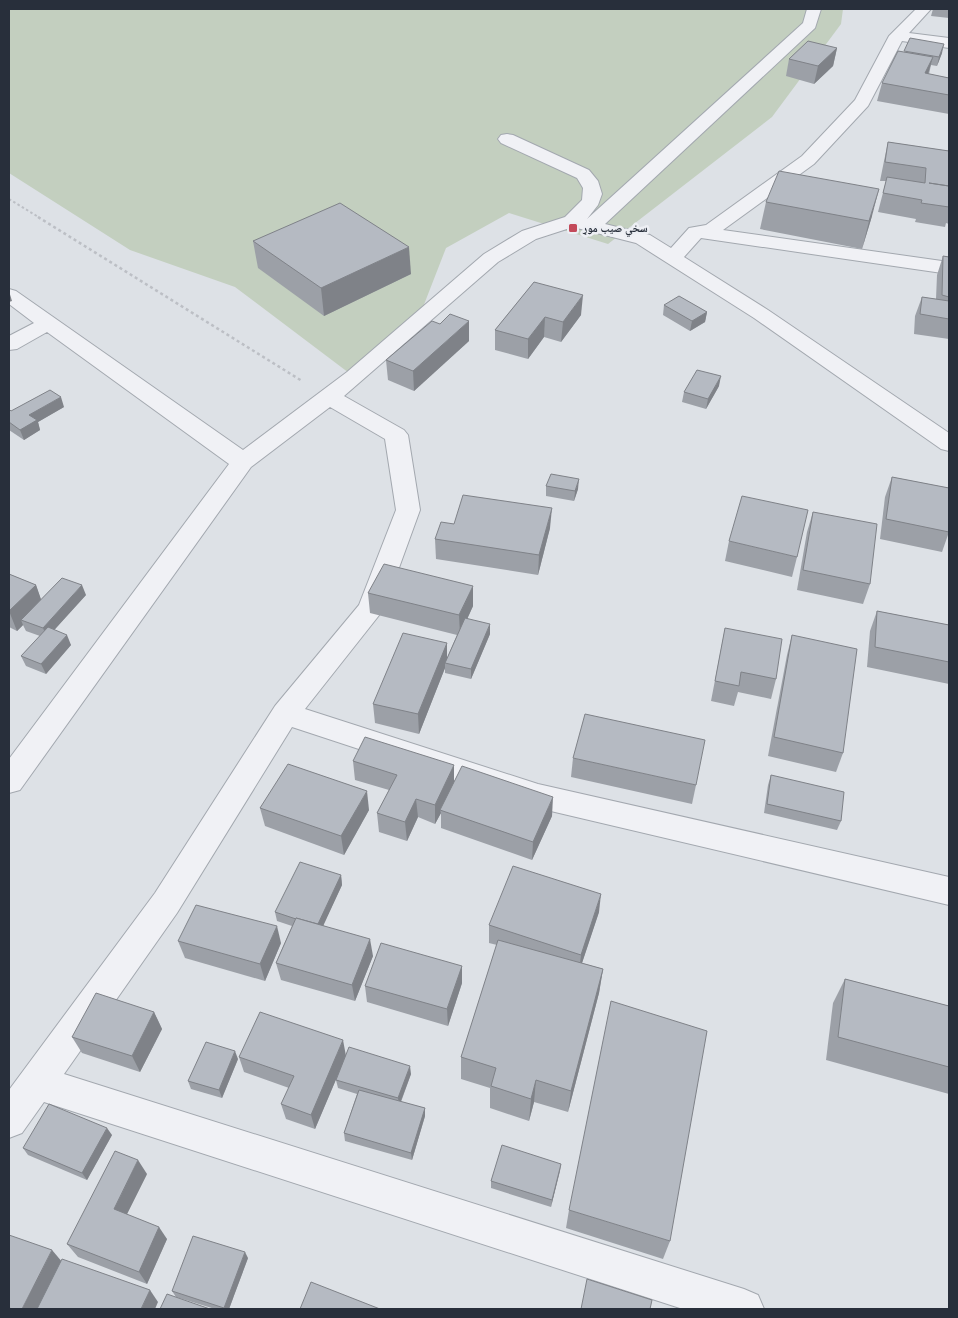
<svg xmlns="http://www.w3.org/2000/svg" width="958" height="1318" font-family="'Open Sans','Noto Naskh Arabic',sans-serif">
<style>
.green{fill:#c3cfbf}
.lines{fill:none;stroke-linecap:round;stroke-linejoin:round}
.minor-casing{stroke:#a3a8af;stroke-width:2}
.path-far1{stroke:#bcbfc5;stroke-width:2;stroke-dasharray:2.5 2.5;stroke-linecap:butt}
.path{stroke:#bcbfc5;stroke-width:2.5;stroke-dasharray:3 3;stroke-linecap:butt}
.minor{fill:#f0f1f5;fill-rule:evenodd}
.wall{fill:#9ca0a7}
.shaded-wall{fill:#7f8288}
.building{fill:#b5bac2;stroke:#7f8288}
.poi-dot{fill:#c34a5a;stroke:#edeff4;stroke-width:2}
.labels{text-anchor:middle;stroke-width:5;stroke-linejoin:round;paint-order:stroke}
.far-poi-label{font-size:11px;font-weight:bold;fill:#282f3b;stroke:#edeff4;text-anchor:start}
</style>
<rect width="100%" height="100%" fill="#dde1e6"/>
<polygon class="green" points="9,9 843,9 841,24 772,117 608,244 509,213 446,248 418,320 353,376 235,287 130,250 9,173"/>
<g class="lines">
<defs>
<polygon id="minor" points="807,9 821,9 815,28 605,224 650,235 671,248 689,228 706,225 802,156 855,100 889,36 916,9 931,9 909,33 949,38 949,48 902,41 868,106 814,164 723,230 949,262 949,274 701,238 684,257 768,310 949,433 949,451 941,449 754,318 636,243 573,227 536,239 498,262 344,396 404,430 408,435 420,510 384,609 305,709 538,784 949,877 949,905 538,808 292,727 177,913 64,1074 744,1289 758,1295 764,1309 683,1309 44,1102 22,1133 9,1138 9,1090 155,893 275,706 359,605 396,510 385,439 330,407 251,467 20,790 9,793 9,759 229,464 47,332 17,349 9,350 9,336 34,323 9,304 9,289 16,291 243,450 347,372 484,254 522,231 565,217 582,200 583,188 577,178 501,143 498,139 501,135 507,134 513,135 589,170 598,181 602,194 598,205 587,219 803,23"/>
</defs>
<use href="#minor" class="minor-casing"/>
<polyline class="path-far1" points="9,199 40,218"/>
<polyline class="path" points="38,217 302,381"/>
<use href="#minor" class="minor"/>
</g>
<g class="wall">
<polygon points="933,9 949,9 949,18 931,16"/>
<polygon points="837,48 833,66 814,84 786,76 789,59"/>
<polygon points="904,52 942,53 937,66 931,65 929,74 949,78 949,114 877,101 882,83"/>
<polygon points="888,142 949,151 949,224 946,223 945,227 915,222 916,219 878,212 886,181 880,181 884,161"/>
<polygon points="766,202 872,216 862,249 760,229"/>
<polygon points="253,241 411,274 324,316 258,268"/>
<polygon points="943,256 949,257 949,339 914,334 915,316 922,297 936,299 937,275"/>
<polygon points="534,282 581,315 561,342 544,337 528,359 495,350 495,330"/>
<polygon points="664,305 707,312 705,322 690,331 663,315"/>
<polygon points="469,341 414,391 388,380 386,360"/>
<polygon points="719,386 706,409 682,402 684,392"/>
<polygon points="64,407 38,422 40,430 24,440 9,430 9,409 11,411"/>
<polygon points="892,477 949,488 949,532 942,552 880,539 885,497"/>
<polygon points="546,486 578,489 574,501 546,496"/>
<polygon points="813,512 870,584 863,604 797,590 807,532"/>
<polygon points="454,524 550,528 538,575 436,559 435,539"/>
<polygon points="729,541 797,557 792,577 725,561"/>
<polygon points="9,574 36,585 41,600 86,595 54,630 71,645 46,674 26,666 21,656 40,636 26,631 23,625 17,631 9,627"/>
<polygon points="368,593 473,606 467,619 490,634 471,679 445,673 445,668 419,734 375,723 373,704 447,643 447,658 457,635 370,613"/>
<polygon points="877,611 949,625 949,684 867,667 870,631"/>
<polygon points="725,628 776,679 771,699 738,692 734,706 711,701"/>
<polygon points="792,635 843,753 836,772 768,756 787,655"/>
<polygon points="573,758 696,785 692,804 571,777"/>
<polygon points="353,761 454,783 552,816 532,860 441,828 441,813 435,824 418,817 407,841 379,832 377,813 389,790 355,780"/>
<polygon points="771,775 841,821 837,830 764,813 768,785"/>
<polygon points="260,808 369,810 344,855 265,826"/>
<polygon points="341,875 342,885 323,925 373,956 355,1001 281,980 276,963 292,926 277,921 275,912"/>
<polygon points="599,912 582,963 603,969 599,993 568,1112 534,1102 529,1121 490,1108 490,1088 461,1079 461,1057 497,945 489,943 489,925"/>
<polygon points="178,941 281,943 265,981 185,958"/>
<polygon points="462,966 462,983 448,1026 367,1002 365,986"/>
<polygon points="845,979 949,1006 949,1094 826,1060 833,1003"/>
<polygon points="154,1012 162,1029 140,1072 82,1053 72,1037"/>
<polygon points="346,1055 411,1074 401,1102 425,1108 425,1116 412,1160 345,1141 344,1133 357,1094 338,1088 336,1080 342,1065 315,1129 286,1119 281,1104 289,1088 244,1072 239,1057"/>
<polygon points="238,1059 222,1098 191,1089 188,1081"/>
<polygon points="112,1135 87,1180 28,1155 23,1148"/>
<polygon points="561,1164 551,1207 491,1188 491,1181"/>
<polygon points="147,1174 127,1214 167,1239 147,1284 78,1257 67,1244"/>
<polygon points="569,1210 670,1241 663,1259 566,1228"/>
<polygon points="248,1258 229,1309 215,1309 176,1297 172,1291"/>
</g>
<g class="shaded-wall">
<polygon points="944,44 942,53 937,66 939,57"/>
<polygon points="837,48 833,66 814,84 818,66"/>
<polygon points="933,57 928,74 921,91 925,73"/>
<polygon points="879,189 872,216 862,249 869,221"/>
<polygon points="409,247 411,274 324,316 321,288"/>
<polygon points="9,291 12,301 9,302"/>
<polygon points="583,295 581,315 561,342 563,322"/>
<polygon points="707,312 705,322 690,331 692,321"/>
<polygon points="545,317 544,337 528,359 528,339"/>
<polygon points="469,321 469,341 414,391 413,371"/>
<polygon points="721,376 719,386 706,409 708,399"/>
<polygon points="61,397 64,407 38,422 40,430 24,440 20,430 29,415"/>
<polygon points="579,479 578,489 574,501 575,491"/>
<polygon points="552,508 550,528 538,575 539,555"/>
<polygon points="36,585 43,605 21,620 23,625 17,631 9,611"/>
<polygon points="82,585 86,595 47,638 43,628"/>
<polygon points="473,586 473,606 460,635 459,615"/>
<polygon points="490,624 490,634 471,679 471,669"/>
<polygon points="67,635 71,645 46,674 41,664"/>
<polygon points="447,643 447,663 445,663 445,668 419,734 418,714"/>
<polygon points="454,765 454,784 440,810 441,813 435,824 435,805"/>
<polygon points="367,791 369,810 344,855 341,836"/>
<polygon points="553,797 552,816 532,860 533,842"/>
<polygon points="416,799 418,817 407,841 405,822"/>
<polygon points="341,875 342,885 319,935 317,926"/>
<polygon points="601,894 599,912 579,972 581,955"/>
<polygon points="277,926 281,943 265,981 260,964"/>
<polygon points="370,939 373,956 355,1001 352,985"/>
<polygon points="462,966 462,983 448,1026 447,1009"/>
<polygon points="603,969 599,993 568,1112 571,1091"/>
<polygon points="154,1012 162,1029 140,1072 132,1056"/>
<polygon points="343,1040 346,1056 315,1129 311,1115"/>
<polygon points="235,1051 238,1059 222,1098 219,1090"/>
<polygon points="410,1066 411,1074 399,1106 398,1098"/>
<polygon points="536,1080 534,1102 529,1121 531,1099"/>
<polygon points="425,1108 425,1116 412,1160 411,1153"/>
<polygon points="107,1128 112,1135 87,1180 82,1173"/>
<polygon points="138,1160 147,1174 123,1222 114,1209"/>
<polygon points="561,1164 560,1171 551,1207 552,1200"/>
<polygon points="159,1227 167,1239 147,1284 139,1272"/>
<polygon points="52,1250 63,1263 40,1309 22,1309"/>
<polygon points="245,1252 248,1258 229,1309 225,1309 224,1308"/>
<polygon points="150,1290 158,1302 155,1309 141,1309"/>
</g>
<g class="building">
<polygon points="910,38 944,44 939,57 904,51"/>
<polygon points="808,41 837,48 818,66 789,59"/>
<polygon points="898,51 933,57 925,73 949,78 949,95 882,83"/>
<polygon points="888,142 949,151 949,186 929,183 949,186 949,207 921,203 922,200 883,193 887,177 925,183 926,168 885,162"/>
<polygon points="779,171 879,189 869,221 766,202"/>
<polygon points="340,203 409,247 321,288 253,241"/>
<polygon points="943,256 949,257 949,297 942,295"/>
<polygon points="534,282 583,295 563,322 545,317 528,339 495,330"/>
<polygon points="679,296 707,312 692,321 664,305"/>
<polygon points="922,297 949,301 949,319 920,314"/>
<polygon points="450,314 469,321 413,371 386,360 432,321 440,324"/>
<polygon points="697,370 721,376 708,399 684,392"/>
<polygon points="50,390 61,397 29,415 37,420 20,430 9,422 9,409 11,411"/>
<polygon points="551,474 579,479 575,491 546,486"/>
<polygon points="892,477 949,488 949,532 886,519"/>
<polygon points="463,495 552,508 539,555 435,539 441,522 454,524"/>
<polygon points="742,496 808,510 797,557 729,541"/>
<polygon points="813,512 877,524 870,584 803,570"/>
<polygon points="384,564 473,586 459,615 368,593"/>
<polygon points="9,574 36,585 9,611"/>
<polygon points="62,578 82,585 43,628 21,620"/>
<polygon points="877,611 949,625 949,662 875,647"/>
<polygon points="465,618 490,624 471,669 445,663"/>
<polygon points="48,627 67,635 41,664 21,656"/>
<polygon points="725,628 782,639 776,679 741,672 739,686 715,681"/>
<polygon points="403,633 447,643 418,714 373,704"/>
<polygon points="792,635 857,649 843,753 774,737"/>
<polygon points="585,714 705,740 696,785 573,758"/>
<polygon points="365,737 454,765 435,805 416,799 405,822 377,813 397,775 353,761"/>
<polygon points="288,764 367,791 341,836 260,808"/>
<polygon points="462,766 553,797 533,842 440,810"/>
<polygon points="771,775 844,792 841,821 767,804"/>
<polygon points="300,862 341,875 318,924 296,918 296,919 275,912"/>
<polygon points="513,866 601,894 581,955 489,925"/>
<polygon points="196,905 277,926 260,964 178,941"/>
<polygon points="296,918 370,939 352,985 276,963"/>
<polygon points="498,940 603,969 571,1091 536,1080 531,1099 491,1086 496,1068 461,1057"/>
<polygon points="381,943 462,966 447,1009 365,986"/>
<polygon points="845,979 949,1006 949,1067 838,1037"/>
<polygon points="96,993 154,1012 132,1056 72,1037"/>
<polygon points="611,1001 707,1031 670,1241 569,1210"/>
<polygon points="260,1012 343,1040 311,1115 281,1104 294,1076 239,1057"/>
<polygon points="206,1042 235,1051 219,1090 188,1081"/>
<polygon points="349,1047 410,1066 398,1098 336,1080"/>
<polygon points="359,1090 425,1108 411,1153 344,1133"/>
<polygon points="49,1104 107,1128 82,1173 23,1148"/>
<polygon points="502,1145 561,1164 552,1200 491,1181"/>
<polygon points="115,1151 138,1160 114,1209 159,1227 139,1272 67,1244"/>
<polygon points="9,1235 52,1250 22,1309 13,1309 9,1308"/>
<polygon points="193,1236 245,1252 224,1308 172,1291"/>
<polygon points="62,1259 150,1290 141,1309 37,1309"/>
<polygon points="587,1279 652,1300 650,1309 581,1309"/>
<polygon points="311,1282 380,1309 300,1309"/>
<polygon points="167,1294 210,1309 160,1309"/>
</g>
<rect class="poi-dot" x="568" y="223" width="10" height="10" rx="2.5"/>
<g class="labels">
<g class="far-poi-label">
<text x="583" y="232">سخي صیب موړ</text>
</g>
</g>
<rect width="958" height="1318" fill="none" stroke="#282f3b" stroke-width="20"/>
</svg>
